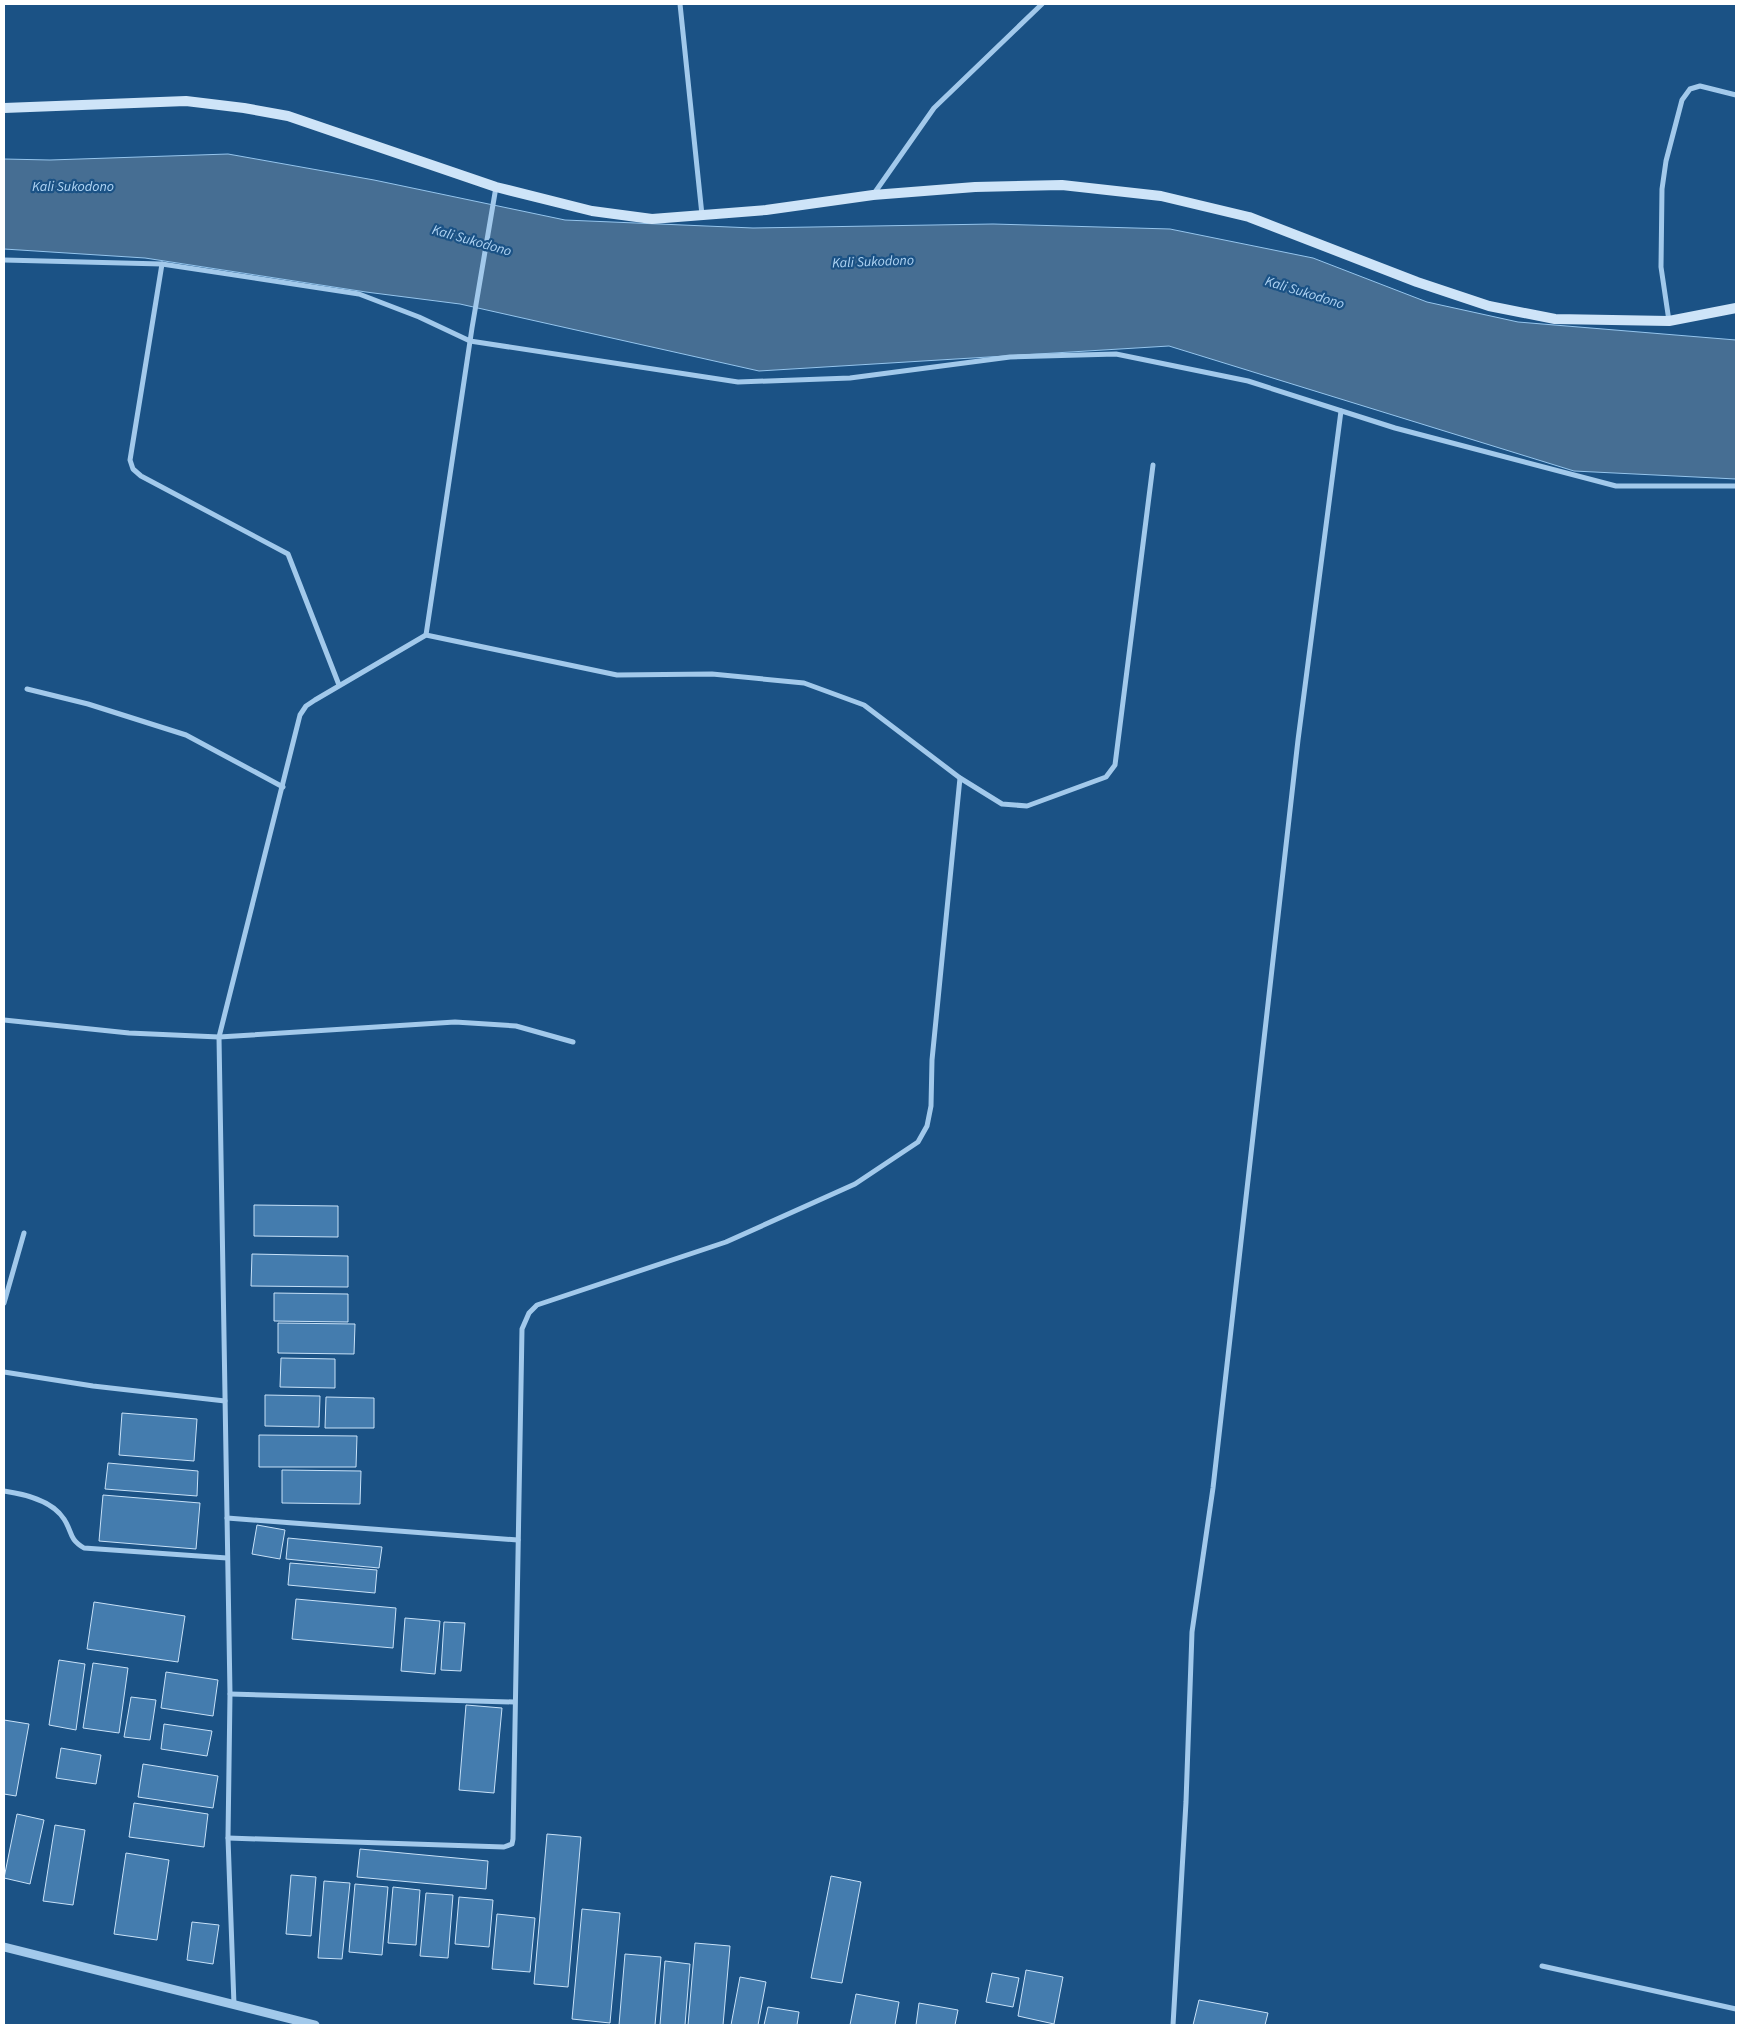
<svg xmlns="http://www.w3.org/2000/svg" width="1740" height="2029" font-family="'Source Sans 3',sans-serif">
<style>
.water{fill:#466e93;stroke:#95c5ed}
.building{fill:#447cae;stroke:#c7e1f8}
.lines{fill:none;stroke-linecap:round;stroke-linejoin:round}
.minor{stroke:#a2c9eb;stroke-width:5}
.tertiary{stroke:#a2c9eb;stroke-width:9}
.secondary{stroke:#cee4f8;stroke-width:10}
.labels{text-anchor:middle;stroke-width:4.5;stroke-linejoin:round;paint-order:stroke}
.water-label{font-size:14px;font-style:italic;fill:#aed3f3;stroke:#1b5285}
</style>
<rect width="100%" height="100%" fill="#1b5285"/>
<polygon class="water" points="228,154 374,180 565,220 753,228 993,224 1170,229 1313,258 1427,302 1518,322 1736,340 1736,479 1574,471 1169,346 759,371 460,304 366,292 145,258 4,249 4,159 50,160"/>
<g class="building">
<polygon points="254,1205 338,1206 338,1237 254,1236"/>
<polygon points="252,1254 348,1256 348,1287 251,1286"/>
<polygon points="274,1293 348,1294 348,1322 274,1321"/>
<polygon points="278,1323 355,1324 354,1354 278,1353"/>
<polygon points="281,1358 335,1359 335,1388 280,1387"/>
<polygon points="265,1395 320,1396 319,1427 265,1426"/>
<polygon points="326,1397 374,1398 374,1428 325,1428"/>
<polygon points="122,1413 197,1419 194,1461 119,1455"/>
<polygon points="259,1435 357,1436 356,1467 259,1467"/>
<polygon points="108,1463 198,1471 197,1496 105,1489"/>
<polygon points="282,1470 361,1471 360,1504 282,1503"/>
<polygon points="103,1495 200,1503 196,1549 99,1541"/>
<polygon points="257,1525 285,1530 280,1559 252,1554"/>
<polygon points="288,1538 382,1547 379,1568 286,1559"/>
<polygon points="290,1563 377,1570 375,1593 288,1585"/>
<polygon points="296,1599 396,1608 393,1648 292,1639"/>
<polygon points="94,1602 185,1616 178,1662 87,1649"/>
<polygon points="405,1618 440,1621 435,1674 401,1671"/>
<polygon points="444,1622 465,1623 461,1671 441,1670"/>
<polygon points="59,1660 85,1664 76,1730 49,1725"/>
<polygon points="93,1663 128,1668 119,1733 83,1728"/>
<polygon points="166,1672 218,1680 213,1716 161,1708"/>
<polygon points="131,1697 156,1700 150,1740 124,1737"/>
<polygon points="466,1705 502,1708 494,1793 459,1790"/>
<polygon points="4,1720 29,1724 16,1796 4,1794"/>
<polygon points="164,1724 212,1731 207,1756 161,1749"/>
<polygon points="61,1748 101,1755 96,1784 56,1778"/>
<polygon points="143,1764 218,1776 213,1808 138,1797"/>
<polygon points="134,1803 208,1814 204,1847 129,1837"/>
<polygon points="17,1814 44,1820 30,1884 4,1878"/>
<polygon points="55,1825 85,1830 73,1905 43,1901"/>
<polygon points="547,1834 581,1837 568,1987 534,1984"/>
<polygon points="360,1849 488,1861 486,1889 357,1877"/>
<polygon points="126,1853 169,1860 157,1940 114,1934"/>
<polygon points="291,1875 316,1877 311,1936 286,1934"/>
<polygon points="831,1876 861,1882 842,1983 811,1978"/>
<polygon points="324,1881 350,1883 342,1959 318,1958"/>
<polygon points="355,1884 388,1887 382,1955 349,1952"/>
<polygon points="393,1887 420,1890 416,1945 388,1943"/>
<polygon points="426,1893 453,1895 448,1958 420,1956"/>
<polygon points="459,1897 493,1900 489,1947 455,1944"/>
<polygon points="582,1909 620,1913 610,2023 572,2019"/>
<polygon points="497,1914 535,1918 530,1972 492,1969"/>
<polygon points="192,1922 219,1925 213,1964 187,1960"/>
<polygon points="695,1943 730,1946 723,2025 688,2025"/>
<polygon points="625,1954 661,1957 655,2025 619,2025"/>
<polygon points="665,1961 690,1964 685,2025 660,2025"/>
<polygon points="1026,1970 1063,1977 1054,2024 1018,2016"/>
<polygon points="992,1973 1019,1978 1013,2007 986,2002"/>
<polygon points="740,1977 766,1982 758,2025 731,2025"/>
<polygon points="856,1994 899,2002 895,2025 850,2025"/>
<polygon points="1199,2000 1268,2013 1265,2025 1193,2025"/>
<polygon points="919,2003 958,2010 955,2025 916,2025"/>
<polygon points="768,2007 799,2012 797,2025 764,2025"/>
</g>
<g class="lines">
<g class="minor">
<polyline points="680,4 702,215"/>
<polyline points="873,195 934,108 1042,4"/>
<polyline points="4,260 162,264 359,294 419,317 470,341 738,382 850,378 1010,357 1116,354 1248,381 1395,428 1616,486 1736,486"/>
<polyline points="162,264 130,460 133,469 141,476 288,554 339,685"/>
<polyline points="1669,321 1661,267 1662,189 1666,161 1682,100 1690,89 1700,86 1736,95"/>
<polyline points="426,635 472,328 496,187"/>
<polyline points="27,689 88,704 186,735 283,787"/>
<polyline points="4,1020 129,1033 219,1037 455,1022 516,1026 573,1042"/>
<polyline points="4,1303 24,1233"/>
<polyline points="4,1372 93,1386 225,1401"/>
<path d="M4 1491C24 1494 52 1500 64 1519 73 1533 68 1538 84 1548L227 1558"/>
<polyline points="227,1518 518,1540"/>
<polyline points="230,1694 514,1702"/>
<polyline points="228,1838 504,1847 512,1844 513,1839 522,1329 529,1313 537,1305 726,1242 855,1184 918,1142 927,1126 931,1106 932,1060 960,778"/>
<polyline points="1542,1966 1736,2009"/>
<polyline points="234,2005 228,1838 230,1694 219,1037 300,715 306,706 315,700 426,635 617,675 712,674 804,683 864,705 960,778 1002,804 1027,806 1106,777 1115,765 1153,465"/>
<polyline points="1173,2025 1186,1802 1192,1632 1213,1488 1298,740 1341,411"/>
</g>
<polyline class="tertiary" points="4,1947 315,2025"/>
<polyline class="secondary" points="4,108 186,101 244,108 288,116 496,187 592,211 652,219 766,210 873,195 975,187 1062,185 1161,196 1249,217 1417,282 1489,306 1555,319 1669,321 1736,308"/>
</g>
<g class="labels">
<g class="water-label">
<text x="73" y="191">Kali Sukodono</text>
<text transform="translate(472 240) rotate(16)" y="5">Kali Sukodono</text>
<text transform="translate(873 261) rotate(-2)" y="5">Kali Sukodono</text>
<text transform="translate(1305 292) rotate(17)" y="5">Kali Sukodono</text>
</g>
</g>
<rect width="1740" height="2029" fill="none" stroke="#ffffff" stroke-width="10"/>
</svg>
